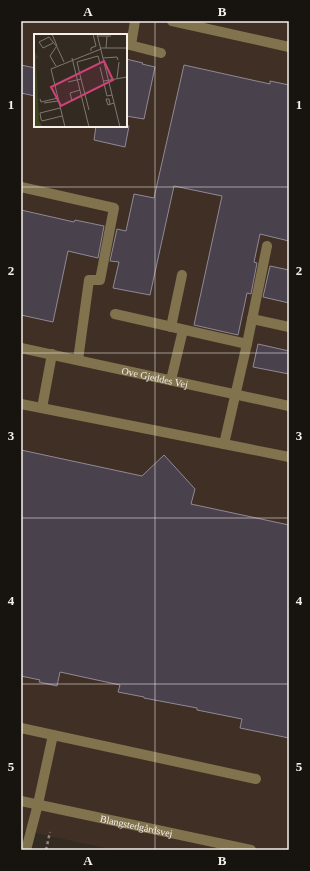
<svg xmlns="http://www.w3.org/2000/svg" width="310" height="871" font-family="'Times New Roman',serif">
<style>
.industrial{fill:#402f25;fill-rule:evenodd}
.building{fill:#49424d;stroke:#908995}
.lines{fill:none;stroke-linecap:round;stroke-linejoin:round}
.path{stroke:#8d867e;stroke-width:2.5;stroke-dasharray:3 3;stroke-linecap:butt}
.minor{stroke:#80734e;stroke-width:10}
.grid{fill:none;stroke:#f6f0ea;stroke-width:1;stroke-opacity:0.55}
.labels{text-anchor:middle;stroke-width:4;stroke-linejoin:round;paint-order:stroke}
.street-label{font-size:10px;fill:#f6f0ea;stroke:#171410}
.inset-road{fill:none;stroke:#817971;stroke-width:1}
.view{fill:#cc4378;fill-opacity:0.15;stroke:#cc4378;stroke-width:2}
.inset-edge{fill:none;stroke:#f6f0ea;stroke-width:2}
.neatline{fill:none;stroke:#f6f0ea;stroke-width:1.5}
.grid-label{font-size:13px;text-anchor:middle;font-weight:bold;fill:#f6f0ea}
</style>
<rect width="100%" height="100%" fill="#332a21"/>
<path class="industrial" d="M21 21H289V850H115L21 830ZM35 35H126V126H35Z"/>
<g class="building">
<polygon points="126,59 143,63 142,64 155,67 144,119 126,116"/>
<polygon points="21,65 35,68 35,96 21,93"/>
<polygon points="184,65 270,84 270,81 289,85 289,241 260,234 254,262 257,263 251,294 247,293 238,335 194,325 222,196 174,186 150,295 113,288 119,262 110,261 117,229 126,231 134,194 154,198"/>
<polygon points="96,126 129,126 125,147 94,140"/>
<polygon points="21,210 74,222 75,220 104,226 98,258 68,251 53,322 21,315"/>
<polygon points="270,266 289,270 289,303 263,297"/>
<polygon points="258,344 289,351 289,374 253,367"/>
<polygon points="21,450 142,476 164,455 195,489 191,504 289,525 289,738 240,728 242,719 197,710 197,708 144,698 144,697 118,692 120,685 60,672 57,686 39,682 40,680 21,676"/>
</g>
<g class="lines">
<polyline class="path" points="46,850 50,832"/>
<g class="minor">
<polyline points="172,21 289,47"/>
<polyline points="126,44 161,53"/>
<polyline points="131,45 135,21"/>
<polyline points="21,187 114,208 100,280 89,280 78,360"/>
<polyline points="115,314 247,344"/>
<polyline points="252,319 289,327"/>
<polyline points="171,327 182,275"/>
<path id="s1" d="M21 348 289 406"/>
<polyline points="171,380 183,330"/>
<polyline points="21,404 224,444 247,344 267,246"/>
<polyline points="42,408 52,354"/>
<polyline points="224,444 289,457"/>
<polyline points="21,728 256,779"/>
<path id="s2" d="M21 801 251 850"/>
<polyline points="26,850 38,804 53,735"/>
</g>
</g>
<path class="grid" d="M155 21V850M21 187H289M21 353H289M21 518H289M21 684H289"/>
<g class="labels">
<g class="street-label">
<text dy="4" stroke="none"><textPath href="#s1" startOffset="137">Ove Gjeddes Vej</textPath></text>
<text dy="4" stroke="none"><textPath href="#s2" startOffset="118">Blangstedgårdsvej</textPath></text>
</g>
</g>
<g transform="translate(34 34)">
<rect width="93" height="93" fill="#332a21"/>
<path d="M0 17 4 23 2 25 5 87 9 93H0Z" fill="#3f4619"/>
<path class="inset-road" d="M18 0 23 12M63 0 86 93M63 2H77M19 9 9 14 5 8 15 3 23 13 30 28M22 13 16 22 22 32M66 14H93M72 14 73 2M57 17V14L62 12 59 0M38 24 55 93M69 24 83 23 84 26M43 28 64 22 66 29M43 28 47 45M66 33 73 62 78 61M83 44 85 28M70 47 93 43M34 48 47 45 55 76M6 65 7 68 24 64M38 67 36 59 46 56M10 69 24 67M76 70 75 65H72L74 71 80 69M26 74 6 79 7 85 8 87 28 82M31 93 17 35 67 15"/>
<path class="view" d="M70 27 79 46 27 72 17 53Z"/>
<rect width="93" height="93" class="inset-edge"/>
</g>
<rect width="310" height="871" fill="none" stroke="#171410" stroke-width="44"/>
<rect x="22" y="22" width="266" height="827" class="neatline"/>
<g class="grid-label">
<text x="88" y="16">A</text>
<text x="222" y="16">B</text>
<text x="11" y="109">1</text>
<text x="299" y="109">1</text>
<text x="11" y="275">2</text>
<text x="299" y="275">2</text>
<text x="11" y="440">3</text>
<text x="299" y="440">3</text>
<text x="11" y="605">4</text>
<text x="299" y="605">4</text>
<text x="11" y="771">5</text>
<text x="299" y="771">5</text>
<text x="88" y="865">A</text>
<text x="222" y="865">B</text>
</g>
</svg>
